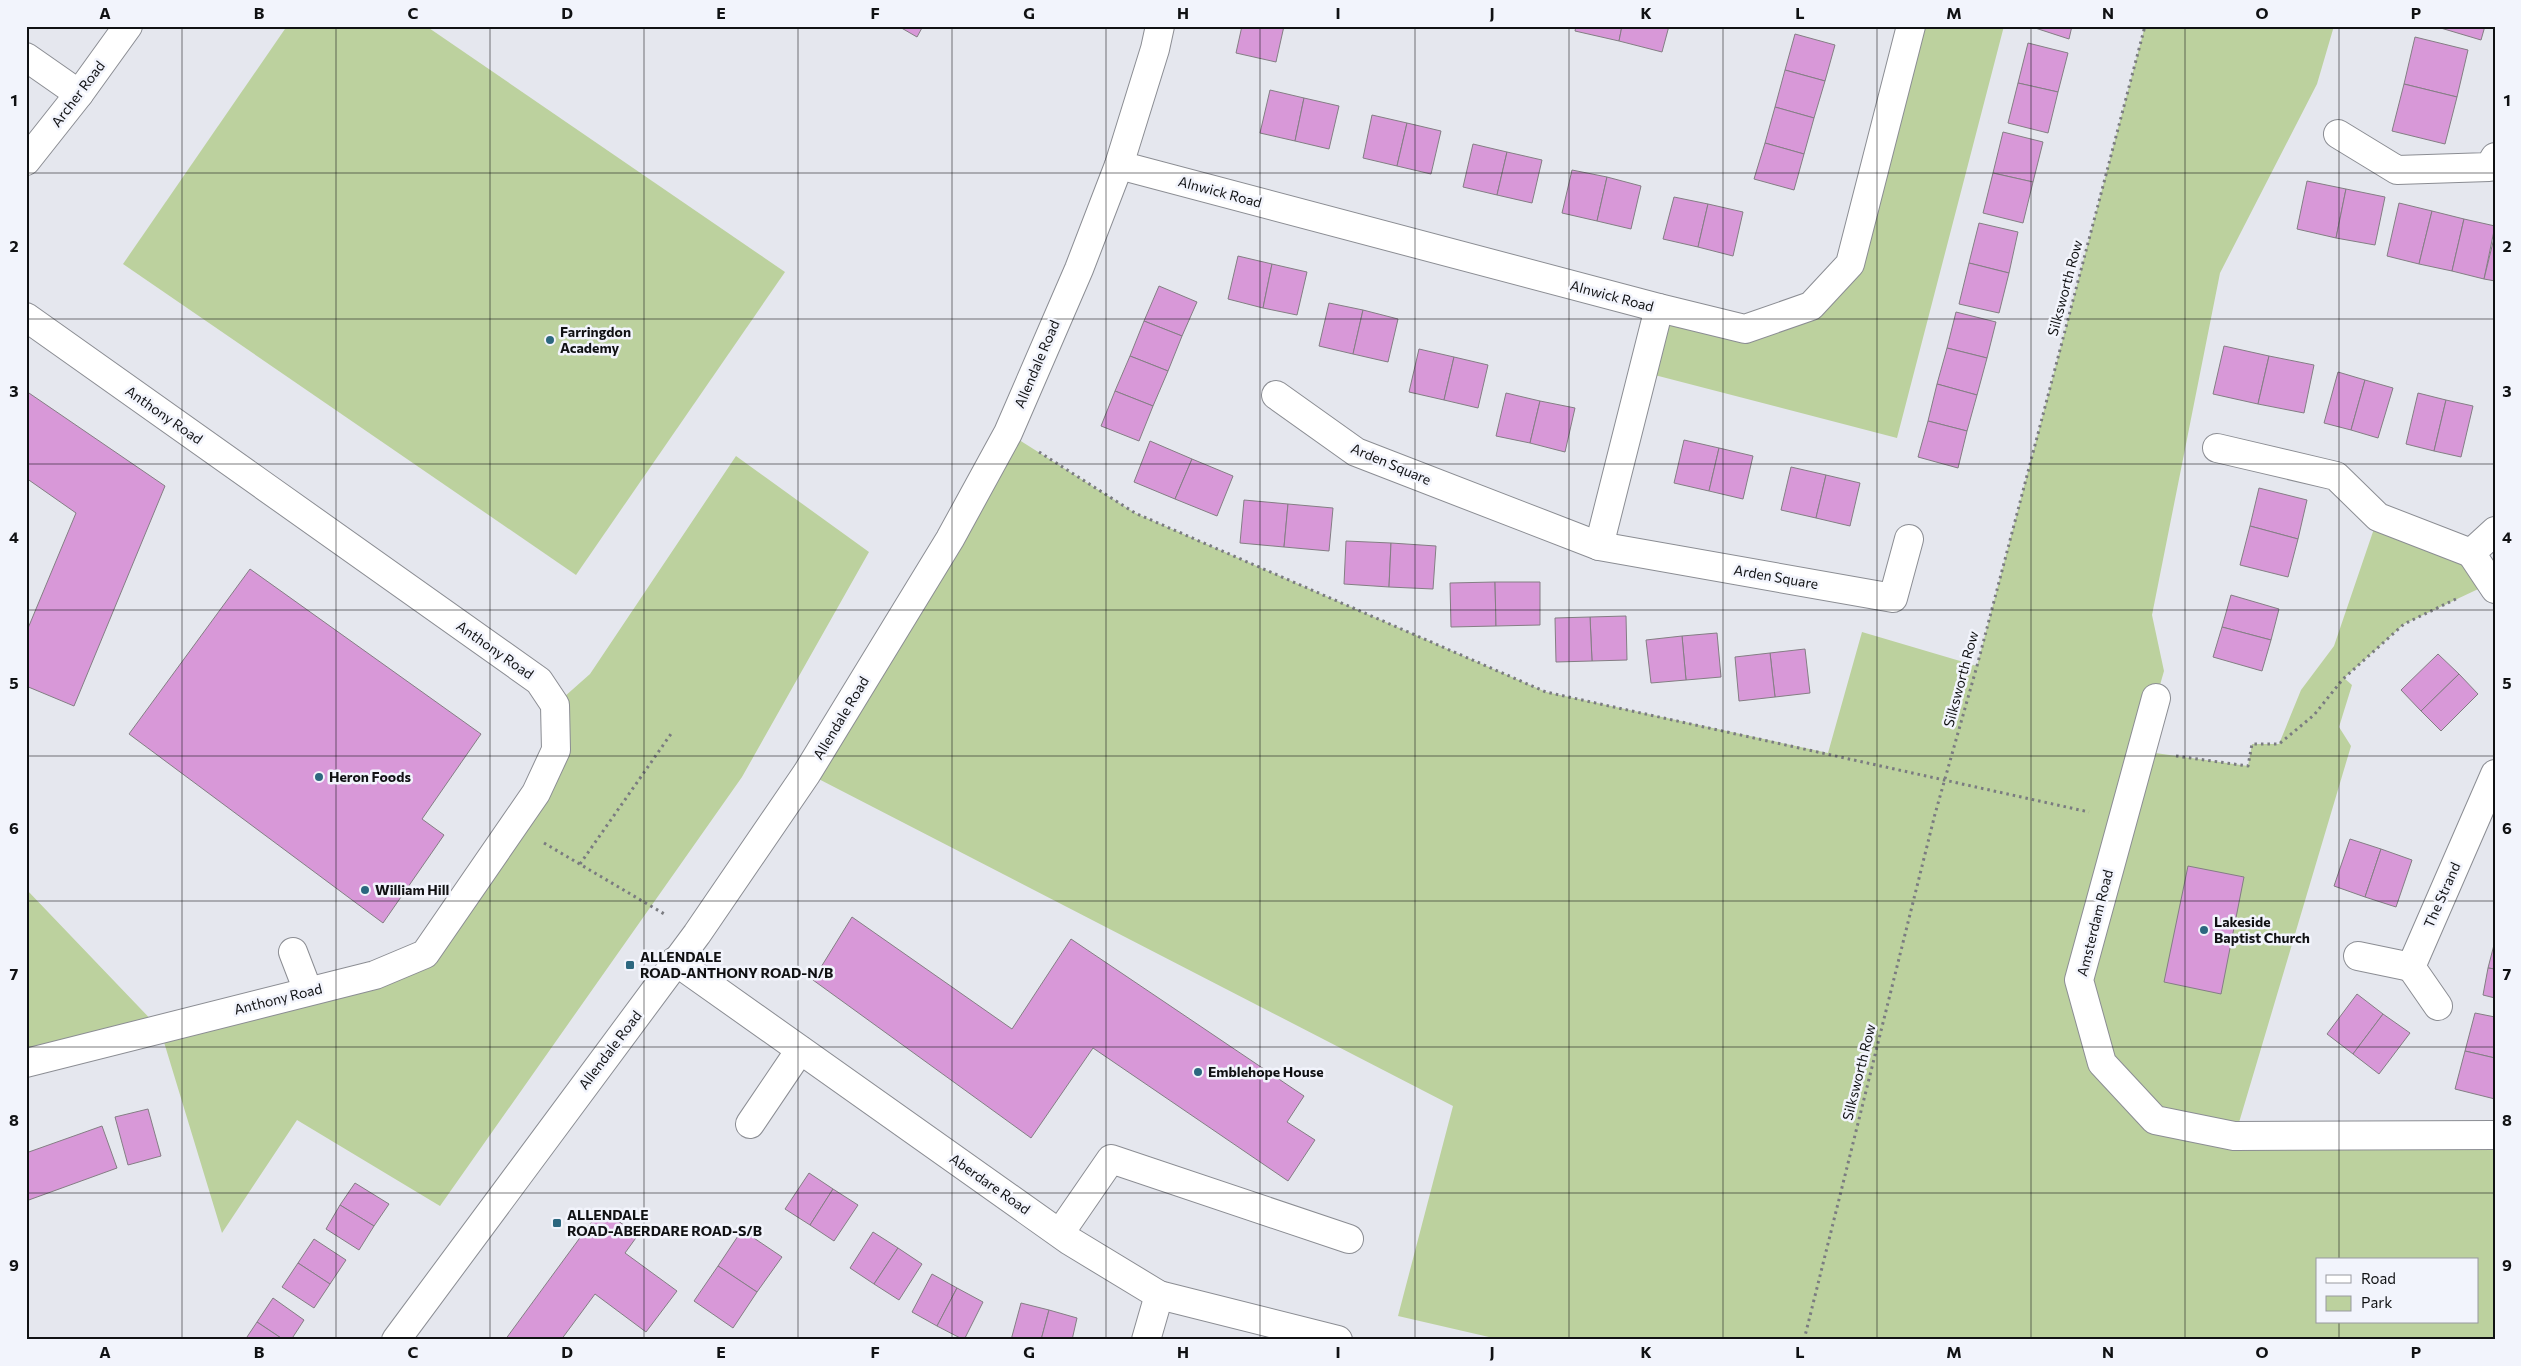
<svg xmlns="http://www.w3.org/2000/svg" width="2521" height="1366" font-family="Commissioner,sans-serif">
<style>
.green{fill:#bcd19e;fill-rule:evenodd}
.building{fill:#d898d8;stroke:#847e84}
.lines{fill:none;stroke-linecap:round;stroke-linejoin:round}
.minor-casing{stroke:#8b8d93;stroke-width:30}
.path{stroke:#7a7b80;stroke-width:3;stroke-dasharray:2.5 4;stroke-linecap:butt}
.minor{stroke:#fff;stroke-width:28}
.grid{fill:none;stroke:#101113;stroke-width:1;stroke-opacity:0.55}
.poi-dot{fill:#2c677f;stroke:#f2f4fc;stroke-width:2}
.labels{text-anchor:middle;stroke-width:5;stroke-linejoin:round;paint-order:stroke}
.street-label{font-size:14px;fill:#101113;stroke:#f2f4fc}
.poi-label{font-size:14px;font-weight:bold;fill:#101113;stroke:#f2f4fc;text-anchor:start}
.neatline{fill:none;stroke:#101113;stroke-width:2}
.grid-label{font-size:16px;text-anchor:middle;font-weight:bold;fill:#101113}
</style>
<rect width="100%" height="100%" fill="#e5e7ee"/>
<g class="green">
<polygon points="287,26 426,26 785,272 576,575 123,264"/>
<polygon points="1911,26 2004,26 1897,438 1643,372 1659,308 1745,329 1811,306 1850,264"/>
<path d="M2145 26H2334L2317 84 2220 273 2152 615 2164 671 2141 751 2248 766 2252 744H2279L2301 690 2334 646 2378 517 2471 553 2491 583 2404 624 2344 678 2352 685 2339 727 2351 746 2235 1136 2495 1135V1340H1502L1398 1316 1453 1106 807 773 1008 433 1135 513 1546 692 1828 753 1862 632 1977 666ZM2317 1260H2477V1322H2317Z"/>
<polygon points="736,456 869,552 742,777 440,1206 297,1120 222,1233 160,1029 26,1063 26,889 160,1029 425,954 536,793 555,705 590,674"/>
</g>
<g class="building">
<polygon points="898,26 923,26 917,37"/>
<polygon points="1242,26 1284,26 1276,62 1236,53"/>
<polygon points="1576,26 1622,26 1619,41 1575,31"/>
<polygon points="1622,26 1669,26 1662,52 1619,41"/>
<polygon points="2029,26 2072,26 2069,39"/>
<polygon points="2434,26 2485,26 2481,40"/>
<polygon points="1795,34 1835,45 1825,81 1785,70"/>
<polygon points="2415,37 2468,50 2457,97 2404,84"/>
<polygon points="2028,43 2068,53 2058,92 2018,83"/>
<polygon points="1785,70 1825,81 1814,118 1775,107"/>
<polygon points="2018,83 2058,92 2048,133 2008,123"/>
<polygon points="2404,84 2457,97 2445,144 2392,131"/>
<polygon points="1270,90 1304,98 1295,141 1260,133"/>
<polygon points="1304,98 1339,106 1329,149 1295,141"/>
<polygon points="1775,107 1814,118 1804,154 1765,143"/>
<polygon points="1372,115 1407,123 1397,166 1363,158"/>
<polygon points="1407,123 1441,131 1431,174 1397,166"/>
<polygon points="2003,132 2043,142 2033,182 1993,173"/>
<polygon points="1765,143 1804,154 1794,190 1754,179"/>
<polygon points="1473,144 1507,152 1497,195 1463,187"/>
<polygon points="1507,152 1542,160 1532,203 1497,195"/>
<polygon points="1572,170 1607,177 1597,221 1562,213"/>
<polygon points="1993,173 2033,182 2023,223 1983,213"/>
<polygon points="1607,177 1641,186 1631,229 1597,221"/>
<polygon points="2307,181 2346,189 2336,238 2297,229"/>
<polygon points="2346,189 2385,197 2375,245 2336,238"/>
<polygon points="1674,197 1708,204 1698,247 1663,239"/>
<polygon points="2399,203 2432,211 2419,264 2387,256"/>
<polygon points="1708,204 1743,212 1733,256 1698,247"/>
<polygon points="2432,211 2464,219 2452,271 2419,264"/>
<polygon points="2464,219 2495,226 2484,279 2452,271"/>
<polygon points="1979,223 2018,232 2009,273 1969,263"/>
<polygon points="2495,234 2495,281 2484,279"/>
<polygon points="1238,256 1272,264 1263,308 1228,299"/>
<polygon points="1969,263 2009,273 1999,313 1959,304"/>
<polygon points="1272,264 1307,272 1297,315 1263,308"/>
<polygon points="1159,286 1197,302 1182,336 1144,321"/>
<polygon points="1329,303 1363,310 1353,354 1319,346"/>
<polygon points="1363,310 1398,319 1388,362 1353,354"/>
<polygon points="1956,312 1996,322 1987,358 1947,348"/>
<polygon points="1144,321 1182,336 1168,371 1130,356"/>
<polygon points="2224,346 2269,356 2258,404 2213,394"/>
<polygon points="1947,348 1987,358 1977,395 1937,384"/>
<polygon points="1419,349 1454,357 1444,400 1409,392"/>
<polygon points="1130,356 1168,371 1153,406 1115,391"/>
<polygon points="2269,356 2314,365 2304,413 2258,404"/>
<polygon points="1454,357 1488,365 1478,408 1444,400"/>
<polygon points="2338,372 2365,380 2351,430 2324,423"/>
<polygon points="2365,380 2393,388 2378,438 2351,430"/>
<polygon points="1937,384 1977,395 1967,431 1928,421"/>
<polygon points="26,391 165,486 74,706 26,686 26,633 76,513 26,478"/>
<polygon points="1115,391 1153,406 1139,441 1101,426"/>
<polygon points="1506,393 1540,401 1530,443 1496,436"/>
<polygon points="2418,393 2446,400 2434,451 2406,444"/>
<polygon points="2446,400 2473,406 2461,457 2434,451"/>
<polygon points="1540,401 1575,408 1565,452 1530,443"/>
<polygon points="1928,421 1967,431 1958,468 1918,457"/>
<polygon points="1684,440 1719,448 1709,491 1674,483"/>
<polygon points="1150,441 1192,459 1175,499 1134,482"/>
<polygon points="1719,448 1753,456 1743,499 1709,491"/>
<polygon points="1192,459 1233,476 1217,516 1175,499"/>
<polygon points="1791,467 1826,475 1816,518 1781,510"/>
<polygon points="1826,475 1860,483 1850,526 1816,518"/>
<polygon points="2259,488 2307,500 2298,539 2250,526"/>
<polygon points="1244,500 1288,504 1284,547 1240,543"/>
<polygon points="1288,504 1333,508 1329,551 1284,547"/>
<polygon points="2250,526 2298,539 2288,577 2240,565"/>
<polygon points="1346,541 1391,543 1389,587 1344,584"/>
<polygon points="1391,543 1436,546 1433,589 1389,587"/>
<polygon points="250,569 481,734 422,819 444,835 383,923 129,734"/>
<polygon points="1495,582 1496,626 1451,627 1450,583"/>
<polygon points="1495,582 1540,582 1540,625 1496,626"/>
<polygon points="2231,595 2279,609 2271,640 2222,627"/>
<polygon points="1626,616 1627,660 1592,661 1590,617"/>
<polygon points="1590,617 1592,661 1556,662 1555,618"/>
<polygon points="2222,627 2271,640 2262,671 2213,657"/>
<polygon points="1717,633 1721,677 1686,680 1682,636"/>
<polygon points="1682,636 1686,680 1651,683 1646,640"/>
<polygon points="1805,649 1810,693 1775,697 1770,653"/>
<polygon points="1770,653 1775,697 1739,701 1735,657"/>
<polygon points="2438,654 2459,674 2421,711 2401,690"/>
<polygon points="2459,674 2478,694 2441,731 2421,711"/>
<polygon points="2350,839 2381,849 2365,897 2334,886"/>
<polygon points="2381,849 2412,860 2396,907 2365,897"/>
<polygon points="2188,866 2244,877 2221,994 2164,982"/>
<polygon points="852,917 1012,1029 1071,939 1304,1096 1287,1122 1315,1140 1288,1181 1093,1048 1031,1138 813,980"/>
<polygon points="2495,941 2495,969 2488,968"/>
<polygon points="2488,968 2495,969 2495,998 2483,995"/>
<polygon points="2357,994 2383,1014 2353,1054 2327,1034"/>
<polygon points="2475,1013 2495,1017 2495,1058 2465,1051"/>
<polygon points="2383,1014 2410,1033 2379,1074 2353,1054"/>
<polygon points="2465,1051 2495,1058 2495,1099 2455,1089"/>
<polygon points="148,1109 161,1156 128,1165 115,1117"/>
<polygon points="102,1126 117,1168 26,1201 26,1153"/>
<polygon points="809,1173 833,1189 810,1225 785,1209"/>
<polygon points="355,1183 389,1204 374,1226 340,1205"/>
<polygon points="833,1189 858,1205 834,1241 810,1225"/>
<polygon points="340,1205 374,1226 359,1250 326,1229"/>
<polygon points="601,1209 638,1235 625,1253 677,1291 646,1332 595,1294 561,1340 505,1340"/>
<polygon points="742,1230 782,1257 757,1292 718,1266"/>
<polygon points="873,1232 898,1248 874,1284 850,1268"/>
<polygon points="314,1239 346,1260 330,1284 298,1263"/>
<polygon points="898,1248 922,1264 899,1300 874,1284"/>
<polygon points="298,1263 330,1284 314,1308 282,1287"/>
<polygon points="718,1266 757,1292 733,1328 694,1301"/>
<polygon points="932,1274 957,1288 937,1326 912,1312"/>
<polygon points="957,1288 983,1302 964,1340 937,1326"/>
<polygon points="273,1298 304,1320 291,1340 284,1340 257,1322"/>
<polygon points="1021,1303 1049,1310 1041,1340 1011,1340"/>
<polygon points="1049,1310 1077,1318 1072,1340 1041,1340"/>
<polygon points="257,1322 284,1340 245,1340"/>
</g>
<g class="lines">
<defs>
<g id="minor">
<polyline points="26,57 79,94"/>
<polyline points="2338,134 2397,170 2489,167 2495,157"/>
<polyline points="26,161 79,94 128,26"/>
<polyline points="1119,165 1659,308 1745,329 1811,306 1850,264 1911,26"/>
<polyline points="26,317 539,681 555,705 556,750 536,793 425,954 375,975 26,1063"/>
<polyline points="1276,395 1356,452 1599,546 1893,598 1909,539"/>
<polyline points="2217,448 2336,476 2378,517 2471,553"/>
<polyline points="2495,531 2471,553 2495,589"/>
<polyline points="1599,546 1659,308"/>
<polyline points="2156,698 2079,980 2102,1063 2155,1120 2234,1136 2495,1135"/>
<polyline points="293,952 308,991"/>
<polyline points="2358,956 2411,967 2495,774"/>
<polyline points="675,961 1070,1241 1159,1295 1338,1340"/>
<polyline points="2411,967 2438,1006"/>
<polyline points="750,1124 800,1050"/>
<polyline points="1060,1233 1111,1159 1349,1239"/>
<polyline points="396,1340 697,934 807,773 950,539 1008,433 1079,269 1119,165 1155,49 1160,26"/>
<polyline points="1146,1340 1159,1295"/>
</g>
</defs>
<use href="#minor" class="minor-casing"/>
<g class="path">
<polyline points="1039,452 1135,513 1546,692 2089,812"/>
<polyline points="2176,756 2248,766 2252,744 2279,744 2314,715 2343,679 2404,624 2458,598"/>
<polyline points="544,843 666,915"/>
<polyline points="580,864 673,731"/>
<polyline points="1804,1340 1935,814 1977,666 2145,26"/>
</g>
<use href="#minor" class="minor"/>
</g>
<path class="grid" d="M182 26V1340M336 26V1340M490 26V1340M644 26V1340M798 26V1340M952 26V1340M1106 26V1340M1260 26V1340M1415 26V1340M1569 26V1340M1723 26V1340M1877 26V1340M2031 26V1340M2185 26V1340M2339 26V1260M26 173H2495M26 319H2495M26 464H2495M26 610H2495M26 756H2495M26 901H2495M26 1047H2495M26 1193H2495M2339 1322V1340"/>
<g class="poi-dot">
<circle cx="550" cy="340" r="5"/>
<circle cx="319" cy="777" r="5"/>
<circle cx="365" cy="890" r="5"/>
<circle cx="2204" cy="930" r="5"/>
<rect x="625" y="960" width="10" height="10" rx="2.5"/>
<circle cx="1198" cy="1072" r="5"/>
<rect x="552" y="1218" width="10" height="10" rx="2.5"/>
</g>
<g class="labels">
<g class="street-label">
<text transform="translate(78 94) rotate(-53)" y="5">Archer Road</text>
<text transform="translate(1220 192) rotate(15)" y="5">Alnwick Road</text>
<text transform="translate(2065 288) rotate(-75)" y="5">Silksworth Row</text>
<text transform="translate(1612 296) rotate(15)" y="5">Alnwick Road</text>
<text transform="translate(1037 364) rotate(-67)" y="5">Allendale Road</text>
<text transform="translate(164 415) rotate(35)" y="5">Anthony Road</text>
<text transform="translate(1391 464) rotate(23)" y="5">Arden Square</text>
<text transform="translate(1776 577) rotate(10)" y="5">Arden Square</text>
<text transform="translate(495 650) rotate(35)" y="5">Anthony Road</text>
<text transform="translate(1961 679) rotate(-75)" y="5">Silksworth Row</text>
<text transform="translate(841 718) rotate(-59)" y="5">Allendale Road</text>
<text transform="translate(2442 895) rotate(-66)" y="5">The Strand</text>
<text transform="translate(2095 923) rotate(-76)" y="5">Amsterdam Road</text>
<text transform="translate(278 999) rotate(-14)" y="5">Anthony Road</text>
<text transform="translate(610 1050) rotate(-53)" y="5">Allendale Road</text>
<text transform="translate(1859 1072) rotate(-76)" y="5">Silksworth Row</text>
<text transform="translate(990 1184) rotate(35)" y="5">Aberdare Road</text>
</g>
<g class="poi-label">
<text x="560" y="337">Farringdon<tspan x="560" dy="16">Academy</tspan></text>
<text x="329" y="782">Heron Foods</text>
<text x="375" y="895">William Hill</text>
<text x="2214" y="927">Lakeside<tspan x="2214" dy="16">Baptist Church</tspan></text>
<text x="640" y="962">ALLENDALE<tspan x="640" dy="16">ROAD-ANTHONY ROAD-N/B</tspan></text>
<text x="1208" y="1077">Emblehope House</text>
<text x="567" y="1220">ALLENDALE<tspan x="567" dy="16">ROAD-ABERDARE ROAD-S/B</tspan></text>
</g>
</g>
<rect width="2521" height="1366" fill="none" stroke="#f2f4fc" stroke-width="55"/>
<rect x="2316" y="1258" width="162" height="65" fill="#f2f4fc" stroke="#98999f"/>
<rect x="2326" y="1275" width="25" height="8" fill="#ffffff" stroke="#98999f"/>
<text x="2361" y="1284" font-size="15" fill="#101113">Road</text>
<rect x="2326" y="1296" width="25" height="15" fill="#bcd19e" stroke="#98999f"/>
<text x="2361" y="1308" font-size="15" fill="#101113">Park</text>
<rect x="28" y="28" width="2466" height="1310" class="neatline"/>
<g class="grid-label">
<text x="105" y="19">A</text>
<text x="259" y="19">B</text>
<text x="413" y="19">C</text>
<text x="567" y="19">D</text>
<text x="721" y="19">E</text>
<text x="875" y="19">F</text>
<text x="1029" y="19">G</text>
<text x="1183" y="19">H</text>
<text x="1338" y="19">I</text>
<text x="1492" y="19">J</text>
<text x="1646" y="19">K</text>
<text x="1800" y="19">L</text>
<text x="1954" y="19">M</text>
<text x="2108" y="19">N</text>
<text x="2262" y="19">O</text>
<text x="2416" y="19">P</text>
<text x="14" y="106">1</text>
<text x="2507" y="106">1</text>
<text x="14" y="252">2</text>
<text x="2507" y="252">2</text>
<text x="14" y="397">3</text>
<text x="2507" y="397">3</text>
<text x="14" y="543">4</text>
<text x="2507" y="543">4</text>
<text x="14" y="689">5</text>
<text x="2507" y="689">5</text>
<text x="14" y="834">6</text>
<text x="2507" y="834">6</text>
<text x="14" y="980">7</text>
<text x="2507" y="980">7</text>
<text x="14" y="1126">8</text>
<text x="2507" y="1126">8</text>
<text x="14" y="1271">9</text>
<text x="2507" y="1271">9</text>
<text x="105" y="1358">A</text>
<text x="259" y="1358">B</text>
<text x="413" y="1358">C</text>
<text x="567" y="1358">D</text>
<text x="721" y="1358">E</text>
<text x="875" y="1358">F</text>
<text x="1029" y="1358">G</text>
<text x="1183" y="1358">H</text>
<text x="1338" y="1358">I</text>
<text x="1492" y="1358">J</text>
<text x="1646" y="1358">K</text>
<text x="1800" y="1358">L</text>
<text x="1954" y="1358">M</text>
<text x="2108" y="1358">N</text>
<text x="2262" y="1358">O</text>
<text x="2416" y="1358">P</text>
</g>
</svg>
